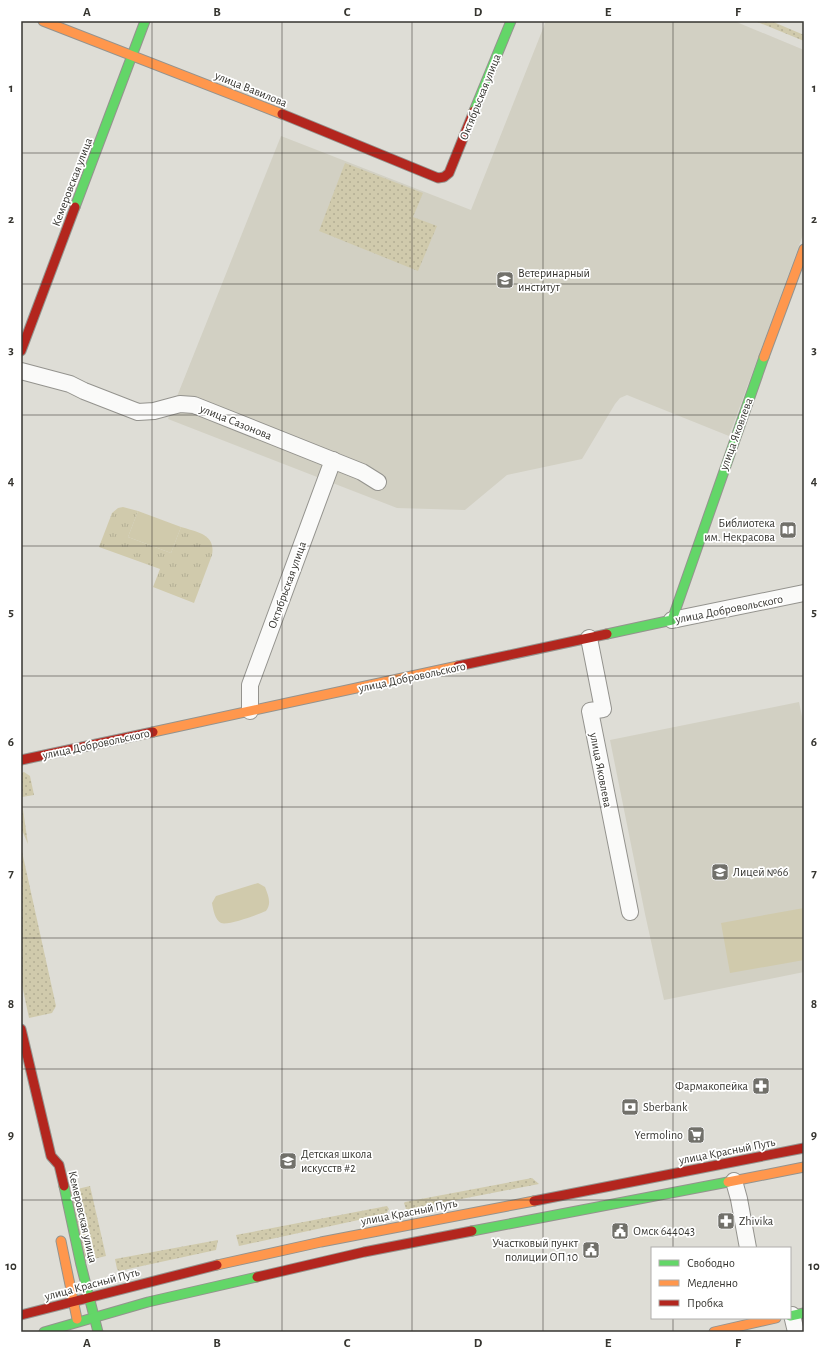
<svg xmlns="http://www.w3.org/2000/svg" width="825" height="1353" font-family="'Alegreya Sans',sans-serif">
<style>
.built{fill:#d2d0c3}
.grass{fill:url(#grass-dots)}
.park{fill:url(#park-tufts)}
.pitch{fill:#d0caac}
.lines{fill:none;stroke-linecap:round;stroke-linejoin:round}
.street-casing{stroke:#94938e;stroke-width:18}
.fast-casing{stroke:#94938e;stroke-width:11}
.slow-casing{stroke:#94938e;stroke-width:11}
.jam-casing{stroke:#94938e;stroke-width:11}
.street{stroke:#fafaf9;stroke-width:16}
.fast{stroke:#63d668;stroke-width:9}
.slow{stroke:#ff974d;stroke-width:9}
.jam{stroke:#b3261e;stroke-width:9}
.grid{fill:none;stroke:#363530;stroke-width:1;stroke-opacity:0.55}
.labels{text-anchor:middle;stroke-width:3.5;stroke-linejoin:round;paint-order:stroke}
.street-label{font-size:12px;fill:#363530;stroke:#fff}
.poi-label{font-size:12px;fill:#363530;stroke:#fff;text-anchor:start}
.neatline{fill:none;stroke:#363530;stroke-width:1.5}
.grid-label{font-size:13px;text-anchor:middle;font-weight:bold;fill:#363530}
</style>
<defs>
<pattern id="grass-dots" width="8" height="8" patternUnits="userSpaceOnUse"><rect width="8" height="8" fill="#d0caac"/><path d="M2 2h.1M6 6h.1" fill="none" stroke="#b3ae94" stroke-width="1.8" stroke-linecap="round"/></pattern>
<pattern id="park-tufts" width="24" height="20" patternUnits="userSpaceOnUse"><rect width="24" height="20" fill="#d0caac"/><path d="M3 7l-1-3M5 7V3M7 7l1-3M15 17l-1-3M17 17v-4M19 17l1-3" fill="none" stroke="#b3ae94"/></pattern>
</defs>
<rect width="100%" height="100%" fill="#deddd6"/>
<g class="built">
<polygon points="546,21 734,21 804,50 804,232 729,436 627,395 620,398 615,404 582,459 507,475 465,510 397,508 168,419 281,136 471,210"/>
<polygon points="799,702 804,726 804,972 664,1000 645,914 610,740"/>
</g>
<g class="grass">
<polygon points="755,21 771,21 804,35 804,41"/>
<polygon points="345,163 423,193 413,217 437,226 418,271 319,231"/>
<polygon points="24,772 30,776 34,795 22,797 21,773"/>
<polygon points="21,803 22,803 28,844 21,828"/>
<polygon points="21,847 56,1006 52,1013 29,1018 21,980"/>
<polygon points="532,1178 539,1184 410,1209 406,1209 404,1203 405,1202"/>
<polygon points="90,1186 106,1256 85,1261 69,1191"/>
<polygon points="387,1206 389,1209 386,1214 239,1246 236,1235"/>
<polygon points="218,1240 216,1250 119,1271 117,1269 115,1259"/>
</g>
<path class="park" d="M123 507 138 511 128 537 171 553 181 527C197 532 216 534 212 555L194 603 153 587 160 569 99 547 112 513 118 508Z"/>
<g class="pitch">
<polygon points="138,511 181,527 171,553 128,537"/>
<path d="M258 883 265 887C268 895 272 903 266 911 259 914 228 926 221 923 215 920 213 909 212 903L216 896Z"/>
<polygon points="804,908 804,960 730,973 721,923"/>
</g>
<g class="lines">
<defs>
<g id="street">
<polyline points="21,371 70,384 84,391 138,412 154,411 180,404 194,405 362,472 378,482"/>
<polyline points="672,620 804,593"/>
<polyline points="589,638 603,709 590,711 630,912"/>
<polyline points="250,711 250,685 333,460"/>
<polyline points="734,1181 739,1199 748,1248"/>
<polyline points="792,1315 796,1332"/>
</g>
<g id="fast">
<polyline points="474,111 511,21"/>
<polyline points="75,207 145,21"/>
<polyline points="607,634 672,620 764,357"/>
<polyline points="64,1186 81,1265 98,1332"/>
<polyline points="472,1231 728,1182"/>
<polyline points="790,1316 804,1313"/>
<polyline points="44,1332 148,1302 257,1277"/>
</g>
<g id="slow">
<polyline points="43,21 282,114"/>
<polyline points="764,357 804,249"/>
<polyline points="153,732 458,666"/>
<polyline points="728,1182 804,1167"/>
<polyline points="61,1241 77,1319"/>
<polyline points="217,1265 321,1242 534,1201"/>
<polyline points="714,1332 776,1318"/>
</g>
<g id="jam">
<polyline points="282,114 438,178 444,177 449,173 474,111"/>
<polyline points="21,351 75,207"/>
<polyline points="458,666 607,634"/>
<polyline points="21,760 153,732"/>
<polyline points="21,1029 51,1156 59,1165 64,1186"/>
<polyline points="534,1201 804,1148"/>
<polyline points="257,1277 364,1252 472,1231"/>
<polyline points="21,1315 217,1265"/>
</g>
</defs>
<use href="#street" class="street-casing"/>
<use href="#fast" class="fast-casing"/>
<use href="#slow" class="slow-casing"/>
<use href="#jam" class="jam-casing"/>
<use href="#street" class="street"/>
<use href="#fast" class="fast"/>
<use href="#slow" class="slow"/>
<use href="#jam" class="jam"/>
</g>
<path class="grid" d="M152 21V1332M282 21V1332M412 21V1332M543 21V1332M673 21V1248M21 153H804M21 284H804M21 415H804M21 546H804M21 676H804M21 807H804M21 938H804M21 1069H804M21 1200H804M673 1318V1332"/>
<defs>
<symbol id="university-square" viewBox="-11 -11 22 22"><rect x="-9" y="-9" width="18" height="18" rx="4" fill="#71706a" stroke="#fff"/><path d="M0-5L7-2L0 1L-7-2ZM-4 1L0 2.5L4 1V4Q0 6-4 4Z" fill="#fff"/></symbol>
<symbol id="library-square" viewBox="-11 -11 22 22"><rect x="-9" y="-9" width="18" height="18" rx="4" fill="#71706a" stroke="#fff"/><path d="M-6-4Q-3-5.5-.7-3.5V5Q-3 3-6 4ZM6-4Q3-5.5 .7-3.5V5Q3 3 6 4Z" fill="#fff"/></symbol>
<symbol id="school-square" viewBox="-11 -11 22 22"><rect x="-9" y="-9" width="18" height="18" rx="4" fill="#71706a" stroke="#fff"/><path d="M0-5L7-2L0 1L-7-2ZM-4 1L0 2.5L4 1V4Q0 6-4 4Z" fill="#fff"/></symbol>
<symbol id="pharmacy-square" viewBox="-11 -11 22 22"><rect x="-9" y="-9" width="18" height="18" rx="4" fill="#71706a" stroke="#fff"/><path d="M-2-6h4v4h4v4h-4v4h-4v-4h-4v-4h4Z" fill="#fff"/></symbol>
<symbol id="bank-square" viewBox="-11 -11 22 22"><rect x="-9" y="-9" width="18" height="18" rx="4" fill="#71706a" stroke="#fff"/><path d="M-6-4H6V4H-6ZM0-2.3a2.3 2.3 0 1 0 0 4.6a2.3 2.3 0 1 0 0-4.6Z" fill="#fff"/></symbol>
<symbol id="supermarket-square" viewBox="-11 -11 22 22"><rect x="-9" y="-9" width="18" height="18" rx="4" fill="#71706a" stroke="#fff"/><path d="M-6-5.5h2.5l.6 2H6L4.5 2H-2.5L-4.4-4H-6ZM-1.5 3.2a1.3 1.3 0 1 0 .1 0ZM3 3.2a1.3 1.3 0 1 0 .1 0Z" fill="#fff"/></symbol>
<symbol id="civic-square" viewBox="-11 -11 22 22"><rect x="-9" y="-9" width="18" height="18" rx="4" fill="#71706a" stroke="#fff"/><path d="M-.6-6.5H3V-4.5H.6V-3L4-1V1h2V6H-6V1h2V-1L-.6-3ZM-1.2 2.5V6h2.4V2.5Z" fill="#fff"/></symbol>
</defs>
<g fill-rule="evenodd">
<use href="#university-square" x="495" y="270" width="20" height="20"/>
<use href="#library-square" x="778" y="520" width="20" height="20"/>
<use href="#school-square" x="710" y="862" width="20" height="20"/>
<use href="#pharmacy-square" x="751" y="1076" width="20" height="20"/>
<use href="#bank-square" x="620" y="1097" width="20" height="20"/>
<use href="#supermarket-square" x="686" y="1125" width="20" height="20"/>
<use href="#school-square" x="278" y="1151" width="20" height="20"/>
<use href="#pharmacy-square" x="716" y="1211" width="20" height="20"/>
<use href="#civic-square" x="610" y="1221" width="20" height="20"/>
<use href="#civic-square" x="581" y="1240" width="20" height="20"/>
</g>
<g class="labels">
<g class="street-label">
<text transform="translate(251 89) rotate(22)" y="4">улица Вавилова</text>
<text transform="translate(480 97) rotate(-68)" y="4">Октябрьская улица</text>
<text transform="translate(72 182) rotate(-69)" y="4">Кемеровская улица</text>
<text transform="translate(236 422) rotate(22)" y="4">улица Сазонова</text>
<text transform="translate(736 434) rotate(-70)" y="4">улица Яковлева</text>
<text transform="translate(287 585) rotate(-70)" y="4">Октябрьская улица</text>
<text transform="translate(729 609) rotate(-11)" y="4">улица Добровольского</text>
<text transform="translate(412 677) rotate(-12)" y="4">улица Добровольского</text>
<text transform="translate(96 744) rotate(-12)" y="4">улица Добровольского</text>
<text transform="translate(601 770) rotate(79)" y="4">улица Яковлева</text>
<text transform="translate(727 1151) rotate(-11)" y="4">улица Красный Путь</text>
<text transform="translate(409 1212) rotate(-11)" y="4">улица Красный Путь</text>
<text transform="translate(83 1217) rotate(77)" y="4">Кемеровская улица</text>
<text transform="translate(92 1284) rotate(-15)" y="4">улица Красный Путь</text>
</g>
<g class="poi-label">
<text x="518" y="277">Ветеринарный<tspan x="518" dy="14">институт</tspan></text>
<text x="775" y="527" text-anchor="end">Библиотека<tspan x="775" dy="14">им. Некрасова</tspan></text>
<text x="733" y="876">Лицей №66</text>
<text x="748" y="1090" text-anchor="end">Фармакопейка</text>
<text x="643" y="1111">Sberbank</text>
<text x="683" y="1139" text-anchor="end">Yermolino</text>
<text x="301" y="1158">Детская школа<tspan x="301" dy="14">искусств #2</tspan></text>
<text x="739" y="1225">Zhivika</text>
<text x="633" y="1235">Омск 644043</text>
<text x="578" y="1247" text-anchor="end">Участковый пункт<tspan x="578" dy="14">полиции ОП 10</tspan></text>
</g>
</g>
<rect width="825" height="1353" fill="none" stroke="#ffffff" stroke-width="44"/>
<rect x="651" y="1247" width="140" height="72" fill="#ffffff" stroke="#afaeac"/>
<rect x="659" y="1260" width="20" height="6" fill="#63d668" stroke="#afaeac"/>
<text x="687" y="1267" font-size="12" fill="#363530">Свободно</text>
<rect x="659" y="1280" width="20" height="6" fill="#ff974d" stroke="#afaeac"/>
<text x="687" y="1287" font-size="12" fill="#363530">Медленно</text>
<rect x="659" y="1300" width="20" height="6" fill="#b3261e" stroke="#afaeac"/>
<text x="687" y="1307" font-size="12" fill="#363530">Пробка</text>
<rect x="22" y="22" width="781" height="1309" class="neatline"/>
<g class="grid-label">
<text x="87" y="16">A</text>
<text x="217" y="16">B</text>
<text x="347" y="16">C</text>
<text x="478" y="16">D</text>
<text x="608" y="16">E</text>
<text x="738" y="16">F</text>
<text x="11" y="92">1</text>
<text x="814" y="92">1</text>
<text x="11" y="223">2</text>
<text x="814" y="223">2</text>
<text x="11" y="354">3</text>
<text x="814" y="354">3</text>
<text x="11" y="485">4</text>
<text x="814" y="485">4</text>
<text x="11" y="616">5</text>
<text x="814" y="616">5</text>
<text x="11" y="746">6</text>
<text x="814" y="746">6</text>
<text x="11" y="877">7</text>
<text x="814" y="877">7</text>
<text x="11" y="1008">8</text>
<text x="814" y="1008">8</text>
<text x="11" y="1139">9</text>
<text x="814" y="1139">9</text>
<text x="11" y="1270">10</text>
<text x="814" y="1270">10</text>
<text x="87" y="1347">A</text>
<text x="217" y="1347">B</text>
<text x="347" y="1347">C</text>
<text x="478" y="1347">D</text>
<text x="608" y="1347">E</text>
<text x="738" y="1347">F</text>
</g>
</svg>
